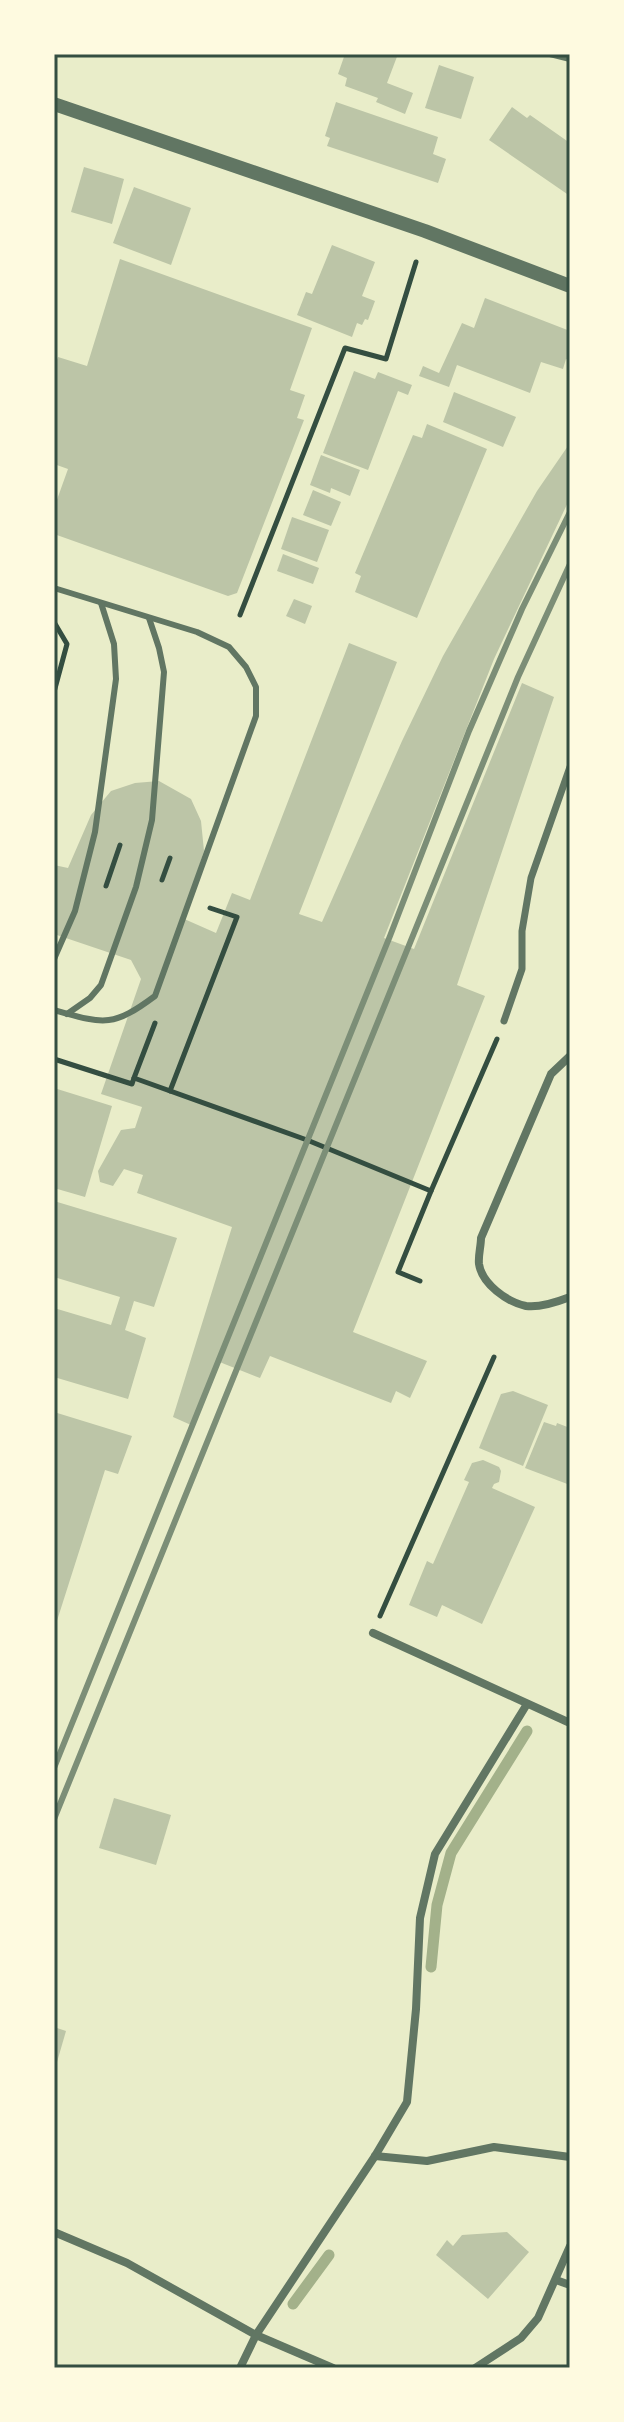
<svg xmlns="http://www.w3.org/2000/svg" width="624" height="2422" font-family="'Public Sans',sans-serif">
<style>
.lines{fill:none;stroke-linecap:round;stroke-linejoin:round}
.stream{stroke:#a3b18a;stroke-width:11}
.building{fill:#bcc5a7}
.path{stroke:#344e41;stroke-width:5}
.service{stroke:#617663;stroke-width:6}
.pedestrian{stroke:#617663;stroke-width:7}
.minor{stroke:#617663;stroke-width:8}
.tertiary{stroke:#617663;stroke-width:14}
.rail{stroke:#7c8e77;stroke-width:6}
.neatline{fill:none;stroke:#344e41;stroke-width:3}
</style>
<rect width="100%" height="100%" fill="#e9edc9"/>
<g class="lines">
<g class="stream">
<polyline points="431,1967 437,1905 451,1853 527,1731"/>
<polyline points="293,2304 329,2255"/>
</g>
</g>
<g class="building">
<polygon points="345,54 398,54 387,83 413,93 405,114 376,102 378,98 345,86 347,78 338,74"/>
<polygon points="439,65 474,77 461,119 425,108"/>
<polygon points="336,102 438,137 433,154 446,159 438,183 327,146 330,138 325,136"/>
<polygon points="512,107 527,118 530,115 570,143 570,196 489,140"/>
<polygon points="84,167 124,179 112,224 71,212"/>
<polygon points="134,187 191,208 171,265 113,243"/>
<polygon points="332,245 375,262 362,296 375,301 368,320 365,319 362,325 357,323 352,337 297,315 306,292 312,294"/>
<polygon points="120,259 312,328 290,390 305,395 297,418 304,420 237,593 228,596 54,534 54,508 68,469 54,464 54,369 58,357 87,366"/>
<polygon points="485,298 570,331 570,361 566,359 563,369 541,362 530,393 457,365 449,387 419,376 423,366 439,373 462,323 474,328"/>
<polygon points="354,371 375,379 378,372 412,385 408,395 398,391 368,470 323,453"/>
<polygon points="454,392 516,417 503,447 443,422"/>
<polygon points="427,424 487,449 417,618 355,592 361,576 355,573 413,435 422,438"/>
<polygon points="570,443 570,498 494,659 384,938 414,949 522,683 554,697 457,985 485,996 353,1332 427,1361 410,1398 396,1391 391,1403 270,1356 260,1378 217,1361 191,1425 173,1417 232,1227 137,1193 143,1175 124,1169 113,1186 100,1182 98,1171 121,1130 135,1128 142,1107 101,1094 141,979 131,960 54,934 54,865 68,868 91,815 111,791 135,783 159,781 191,799 201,821 204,851 182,918 216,933 232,893 250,900 349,643 397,662 299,914 322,922 402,741 443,656 537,491"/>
<polygon points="321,455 360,470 350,496 331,488 330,493 310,485"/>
<polygon points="313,490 341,502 331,526 303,515"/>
<polygon points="292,517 329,530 317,562 281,549"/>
<polygon points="283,554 319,568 313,584 277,571"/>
<polygon points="294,599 312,606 305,624 286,616"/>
<polygon points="54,1088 112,1106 85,1197 54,1188"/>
<polygon points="54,1201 177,1238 154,1307 134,1301 125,1330 146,1338 128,1399 54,1377 54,1308 111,1325 120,1297 54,1277"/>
<polygon points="513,1391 548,1405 523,1466 479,1448 501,1394"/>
<polygon points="54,1412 132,1436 118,1474 105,1470 55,1627"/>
<polygon points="544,1422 556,1426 557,1423 570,1428 570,1485 525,1468"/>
<polygon points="483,1460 499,1467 501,1471 499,1482 494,1484 492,1488 535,1507 482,1624 442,1605 437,1617 409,1605 427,1561 433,1564 469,1482 464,1480 472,1463"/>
<polygon points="114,1798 171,1815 156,1865 99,1848"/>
<polygon points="54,2027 66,2031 55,2069 54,2069"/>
<polygon points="507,2232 529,2252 488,2299 436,2255 447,2240 453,2246 462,2235"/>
</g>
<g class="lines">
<g class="path">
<polyline points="240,615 345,348 386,359 416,262"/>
<polyline points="54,622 67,644 54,692"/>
<polyline points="162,880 170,858"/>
<polyline points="106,886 120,845"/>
<polyline points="155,1023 134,1078 307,1140 431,1191 497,1039"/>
<polyline points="54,1059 132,1084 134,1078"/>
<polyline points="170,1091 237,917 210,908"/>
<polyline points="420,1281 398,1272 431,1191"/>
<polyline points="380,1616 494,1357"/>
</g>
<g class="service">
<polyline points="550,54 570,59"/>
<path d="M54 588 197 632 229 647 246 667 256 687V716L155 996C112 1028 104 1024 54 1010"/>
<polyline points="54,959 75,911 95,832 116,679 114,644 101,603"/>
<polyline points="67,1014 90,998 101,985 136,887 152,820 164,672 159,648 149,618"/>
</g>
<polyline class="pedestrian" points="504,1021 522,969 522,931 531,878 570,767"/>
<g class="minor">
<path d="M570 1056 551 1074 481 1238C481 1246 478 1256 479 1264 482 1284 507 1302 526 1306 540 1308 557 1302 570 1297"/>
<polyline points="373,1633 570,1723"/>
<polyline points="375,2156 427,2161 494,2147 570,2157"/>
<polyline points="54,2232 127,2263 256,2335 333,2368"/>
<polyline points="556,2280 570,2285"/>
<polyline points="240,2368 256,2335 375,2156 407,2102 416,2009 420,1918 435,1854 527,1704"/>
<polyline points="475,2368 521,2338 538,2318 570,2246"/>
</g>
<polyline class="tertiary" points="54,104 425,231 570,286"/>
<g class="rail">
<polyline points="54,1768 390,936 469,731 522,609 570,512"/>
<polyline points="54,1819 518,677 570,564"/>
</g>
</g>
<rect width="624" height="2422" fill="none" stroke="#fefae0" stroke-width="112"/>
<rect x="56" y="56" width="512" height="2310" class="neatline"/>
</svg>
